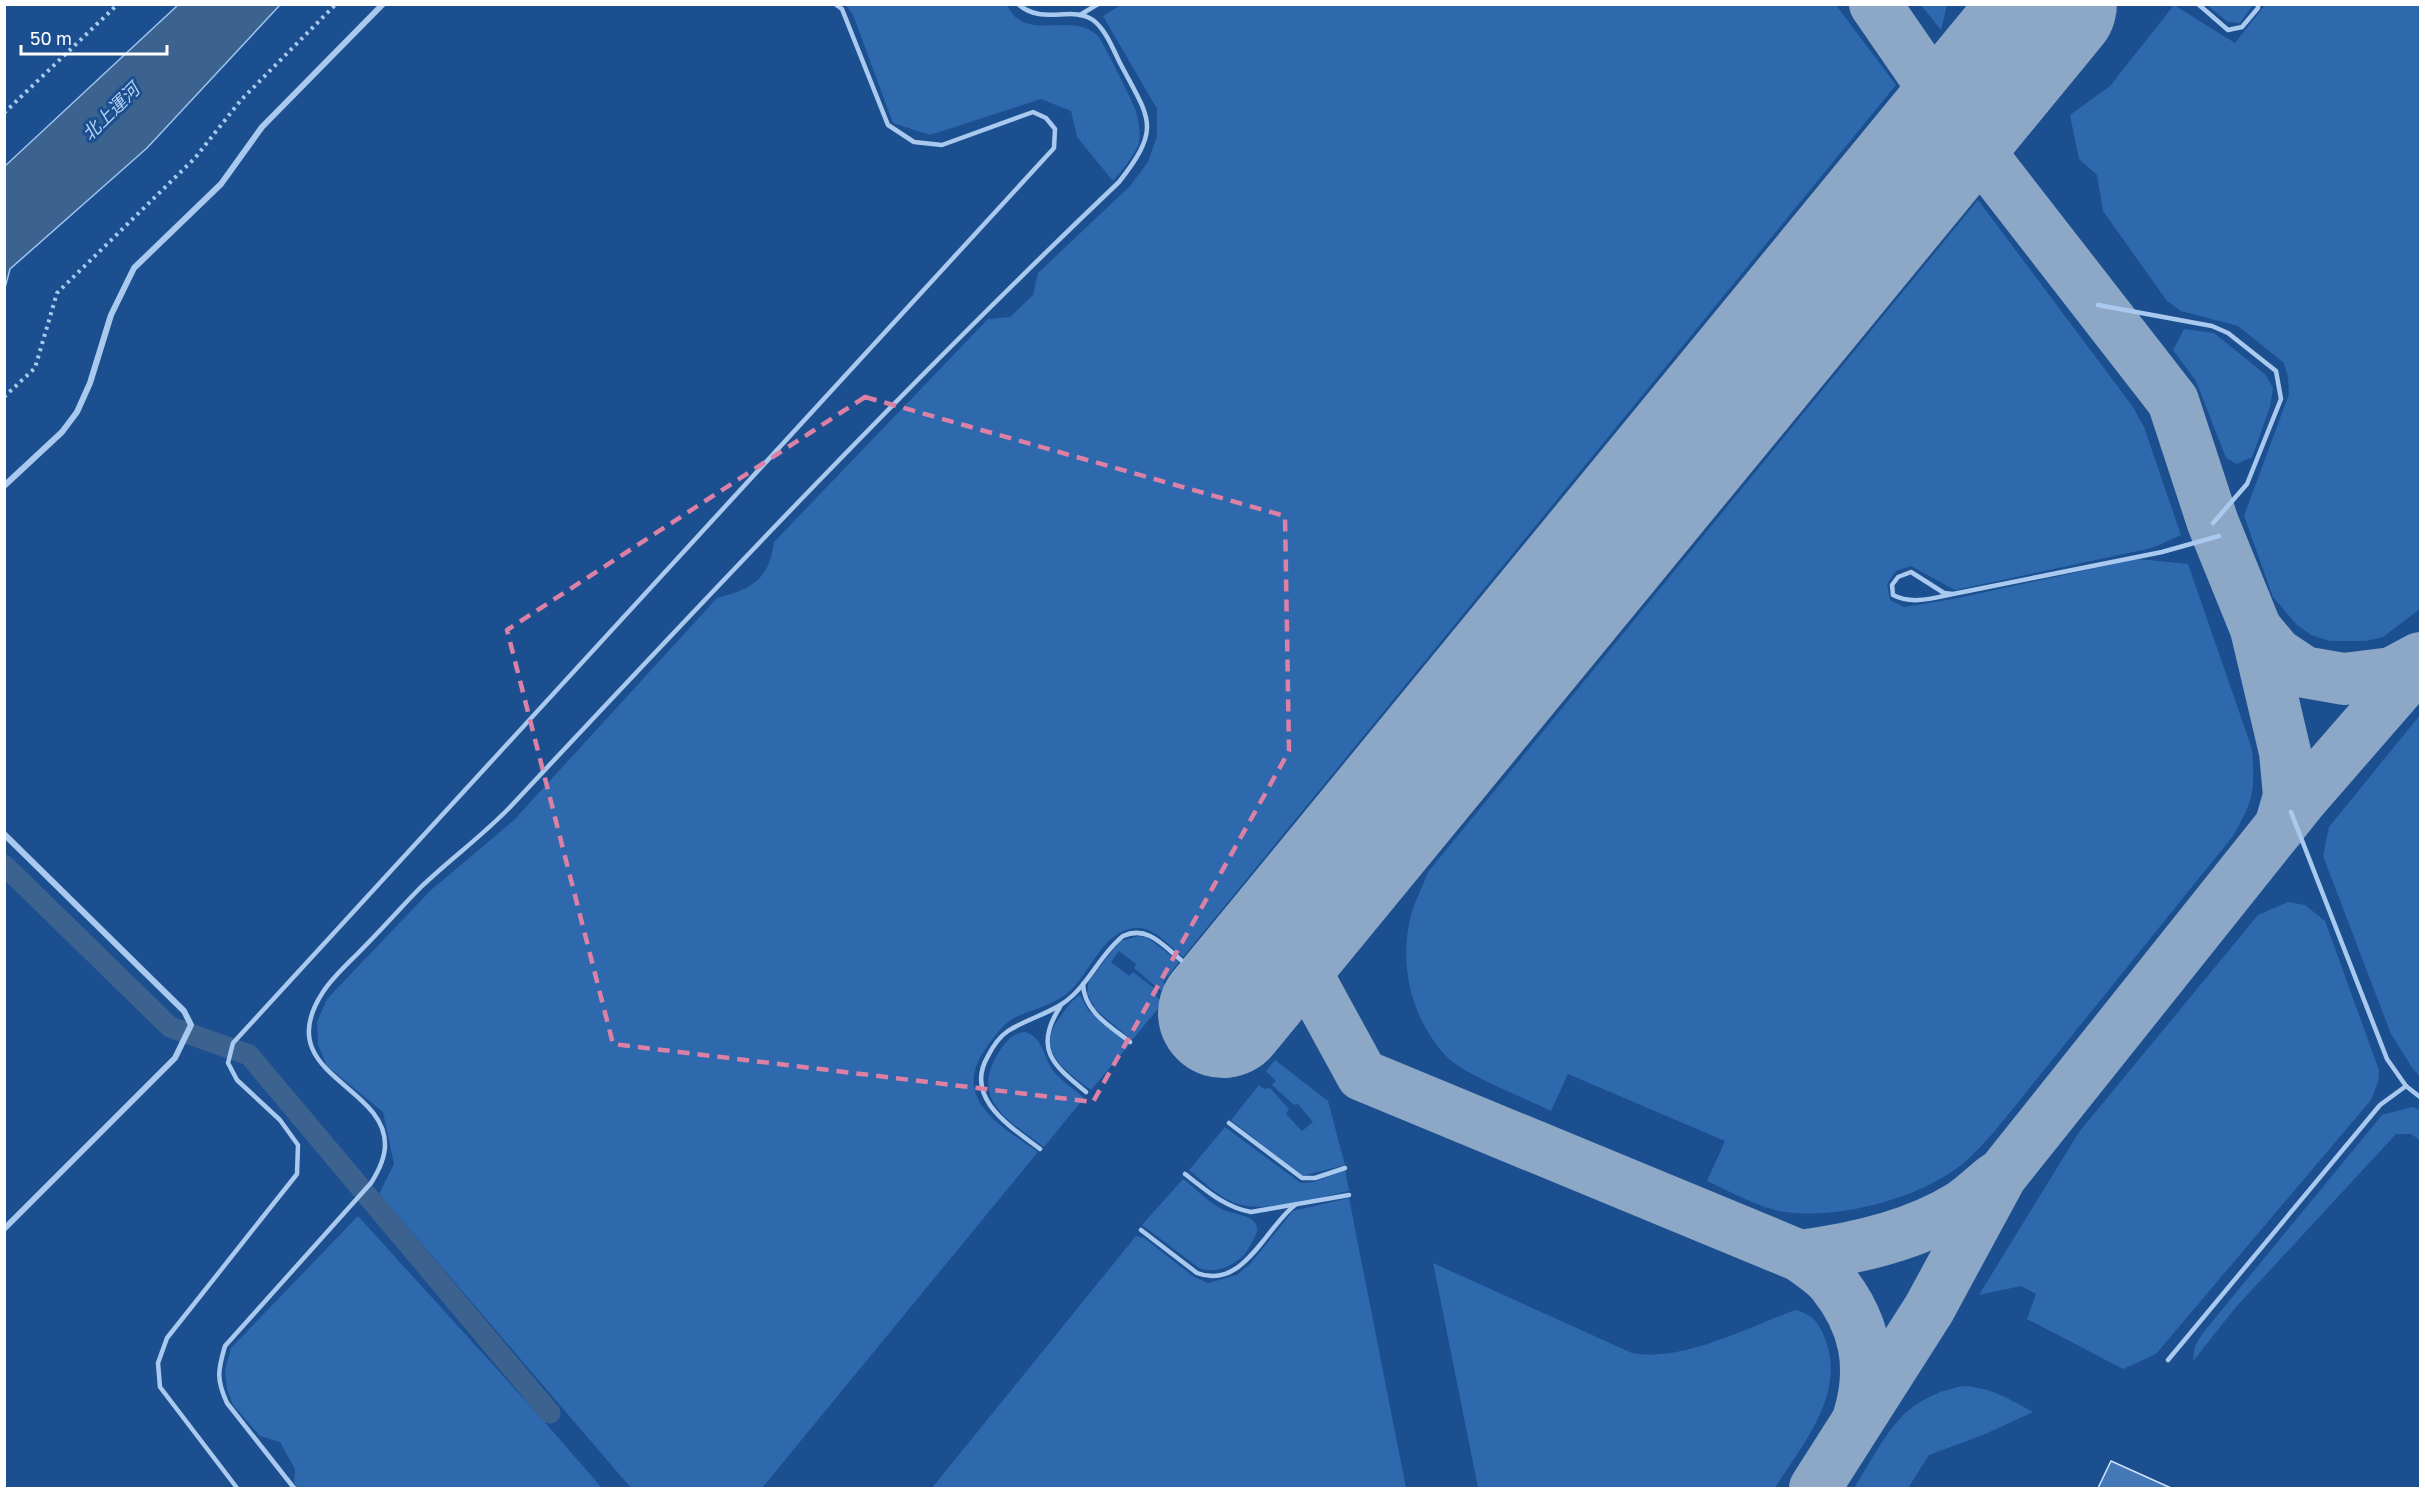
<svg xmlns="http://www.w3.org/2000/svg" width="2425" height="1493" font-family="'Golos Text','Noto Sans JP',sans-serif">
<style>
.green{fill:#2e69ad}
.water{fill:#3c6290;stroke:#9cc4f0;stroke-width:1.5}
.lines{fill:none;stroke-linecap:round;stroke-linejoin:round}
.canal{stroke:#3c6290;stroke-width:21}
.taxiway{stroke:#8da7c7;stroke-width:52}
.runway{stroke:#8da7c7;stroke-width:130}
.building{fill:#4478b7;stroke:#cfe3fa;stroke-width:1.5}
.path{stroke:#a9c9ee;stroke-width:4;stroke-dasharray:3 4.5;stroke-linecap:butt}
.service{stroke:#a9c9ee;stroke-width:4.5}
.minor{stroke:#a9c9ee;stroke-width:6}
.marked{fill:none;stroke:#dd80a5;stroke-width:4.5;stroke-dasharray:12 8;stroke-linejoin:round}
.labels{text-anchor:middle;stroke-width:6;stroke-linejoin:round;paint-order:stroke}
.water-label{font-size:18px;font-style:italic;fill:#b5d3f5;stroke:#1b4f8f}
</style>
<rect width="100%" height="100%" fill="#1b4f8f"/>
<g class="green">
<path d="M846 5H1007C1025 44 1071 10 1098 36 1103 42 1133 102 1136 111 1138 119 1141 135 1139 143 1134 157 1122 170 1113 181L1077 137 1071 111 1041 99 930 135 893 123 853 15Z"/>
<path d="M1121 5H1836L1896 85 1183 957C1169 946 1154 926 1134 928 1103 932 1091 971 1071 990 1055 1005 1033 1009 1014 1018 1003 1024 994 1037 986 1048 950 1099 1001 1126 1038 1152L762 1488H631L379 1194 394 1164 383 1112 327 1066 318 1045 317 1022 327 999 430 891 514 820 717 598C752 589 769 580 774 542L988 319 1010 317 1033 295 1038 273 1130 186 1148 162 1157 136V109L1103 16Z"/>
<polygon points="1921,5 1947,5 1941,30"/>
<polygon points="2174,5 2235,43 2265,5 2420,5 2420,609 2383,637 2366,641 2330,641 2311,635 2297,625 2273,597 2244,516 2289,394 2288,377 2284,363 2238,326 2181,311 2167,301 2103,211 2097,175 2079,159 2070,115 2110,86"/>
<polygon points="2207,5 2206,5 2253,5 2240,23 2228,22"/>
<path d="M1978 200 2133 407 2144 427 2181 535 2152 548 1955 590 1911 566 1896 571 1887 584 1890 600 1904 607 1953 599 2138 559 2188 564 2252 749C2255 790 2254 800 2233 836L1994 1132C1985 1142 1976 1152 1966 1161 1922 1199 1831 1223 1775 1210 1752 1204 1729 1191 1707 1181L1725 1141 1568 1074 1551 1111C1527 1099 1466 1075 1449 1059 1412 1022 1398 965 1411 915 1415 901 1423 886 1428 872Z"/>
<polygon points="2184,329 2214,333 2266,375 2273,388 2270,407 2252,457 2237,464 2226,458 2196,381 2173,350"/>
<polygon points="2420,715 2420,1076 2413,1069 2391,1034 2323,856 2329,827"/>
<polygon points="2288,902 2305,905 2325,921 2379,1070 2378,1082 2371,1100 2156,1354 2123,1369 2027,1319 2036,1294 2021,1286 1979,1295 2079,1132 2258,915"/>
<polygon points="1139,936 1148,938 1179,962 1163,982 1166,985 1161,991 1134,968 1136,964 1119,951 1111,962 1129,976 1133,972 1159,992 1156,996 1163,1003 1132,1040 1095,1009 1087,993 1089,981 1120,941"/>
<path d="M1080 995 1088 1010 1129 1045 1091 1090C1065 1070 1033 1050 1061 1016 1066 1009 1072 999 1080 995Z"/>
<path d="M1025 1032C1044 1037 1043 1059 1055 1073 1063 1082 1075 1090 1084 1098L1044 1147C1011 1121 970 1102 997 1055 1004 1044 1011 1033 1025 1032Z"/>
<polygon points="1275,1060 1328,1101 1345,1165 1302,1176 1231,1120 1259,1085 1264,1089 1270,1088 1289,1109 1286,1114 1302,1131 1313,1122 1298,1104 1294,1105 1272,1085 1276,1081 1266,1071"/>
<polygon points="2412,1107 2420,1110 2420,1140 2411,1134 2396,1134 2236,1307 2193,1361 2195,1346 2202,1334 2382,1115"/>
<path d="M1225 1127 1301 1183 1314 1182 1345 1170 1349 1191C1318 1197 1258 1216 1230 1201 1215 1194 1202 1180 1189 1170Z"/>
<path d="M1183 1179C1195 1188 1207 1201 1220 1208 1236 1217 1270 1214 1252 1242 1248 1249 1245 1256 1238 1260 1226 1269 1214 1273 1199 1268L1142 1225Z"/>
<polygon points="1349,1198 1406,1488 932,1488 1136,1236 1144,1238 1194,1277 1208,1283 1237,1275 1250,1264 1293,1211"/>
<polygon points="358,1216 543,1420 602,1488 298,1488 294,1483 295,1469 280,1442 260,1436 233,1405 227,1389 225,1370 231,1348"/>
<path d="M1433 1263 1632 1353C1681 1363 1749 1327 1795 1310 1813 1314 1820 1324 1826 1341 1845 1396 1802 1445 1775 1488H1478Z"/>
<path d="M1962 1386C1990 1387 2009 1399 2033 1412L1983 1435 1929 1455 1908 1488H1854C1887 1437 1897 1400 1962 1386Z"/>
</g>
<polygon class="water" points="178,5 280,5 147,148 10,269 5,288 5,166"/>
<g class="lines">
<polyline class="canal" points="4,865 170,1027 249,1055 550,1413"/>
<g class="taxiway">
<polyline points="1875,4 1957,123 2173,401 2213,523 2256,629 2285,752 2289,796 2280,827"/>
<polyline points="2256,629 2277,654 2304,672 2344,679 2392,673 2420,658"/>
<path d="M1286 936 1362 1075 1800 1256C1811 1264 1825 1273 1833 1283 1865 1323 1874 1366 1859 1416"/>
<path d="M1800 1256C1854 1249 1913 1236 1960 1207 1973 1199 1984 1187 1996 1178"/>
<polyline points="1815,1488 1929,1309 2001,1176 2301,800 2420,663"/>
</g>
<polyline class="runway" points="1223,1013 2052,4"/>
</g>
<polygon class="building" points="2111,1461 2171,1488 2098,1488"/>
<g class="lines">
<g class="path">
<polyline points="4,113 118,4"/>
<polyline points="4,397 35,368 57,293 195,158 241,100 336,4"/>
</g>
<g class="service">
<polyline points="2198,4 2228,30 2242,27 2258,8 2258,4"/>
<polyline points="1080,15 1098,4"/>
<polyline points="2098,305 2212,326 2228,333 2276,371 2281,399 2247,484 2213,523"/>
<path d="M1953 594 1944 593 1911 572 1898 577 1892 585 1893 595C1912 605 1933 598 1953 594L2162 552 2219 536"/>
<polyline points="2291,812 2387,1059 2406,1086 2420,1097"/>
<path d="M1083 984C1084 1012 1110 1026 1130 1042"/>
<path d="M1060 1007C1033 1049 1053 1065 1086 1092"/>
<polyline points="1229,1123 1302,1178 1315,1178 1345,1168"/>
<path d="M1040 1149C1011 1127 963 1098 988 1056 993 1046 999 1037 1008 1031 1025 1020 1045 1015 1062 1004 1088 987 1099 955 1123 936 1147 925 1163 945 1181 960"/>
<path d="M1185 1174C1206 1190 1224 1207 1251 1212L1349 1195"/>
<path d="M1141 1230 1197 1273C1243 1291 1266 1227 1295 1205"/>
<polyline points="2168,1360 2380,1105 2406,1086"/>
<polyline points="237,1488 160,1387 158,1363 167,1338 297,1174 298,1145 280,1120 237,1080 228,1063 233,1043 1054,148 1055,129 1046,118 1033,112 942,145 914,142 888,125 842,9 835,4"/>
<path d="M294 1488 227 1403C216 1379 218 1370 225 1346L371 1183C378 1172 385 1159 385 1145 386 1084 269 1074 323 992 334 975 351 961 365 946 384 927 402 906 421 887 451 858 484 835 513 804 711 592 909 382 1119 182 1162 127 1150 120 1120 63 1113 49 1106 30 1093 20 1071 5 1043 26 1018 4"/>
</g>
<g class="minor">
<polyline points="4,486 62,432 77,412 90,383 111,315 134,268 221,184 262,127 383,4"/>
<polyline points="4,834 184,1011 191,1025 175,1058 4,1229"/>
</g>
</g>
<path class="marked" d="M865 397 1285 516 1289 751 1093 1102 613 1044 507 630Z"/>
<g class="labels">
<g class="water-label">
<text transform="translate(111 112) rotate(-45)" y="6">北上運河</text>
</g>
</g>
<rect width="2425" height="1493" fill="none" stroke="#ffffff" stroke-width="12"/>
<path d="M21 45v9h146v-9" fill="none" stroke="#ffffff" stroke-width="3"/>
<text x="30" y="45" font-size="18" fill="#ffffff" stroke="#1b4f8f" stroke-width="4.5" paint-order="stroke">50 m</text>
</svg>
